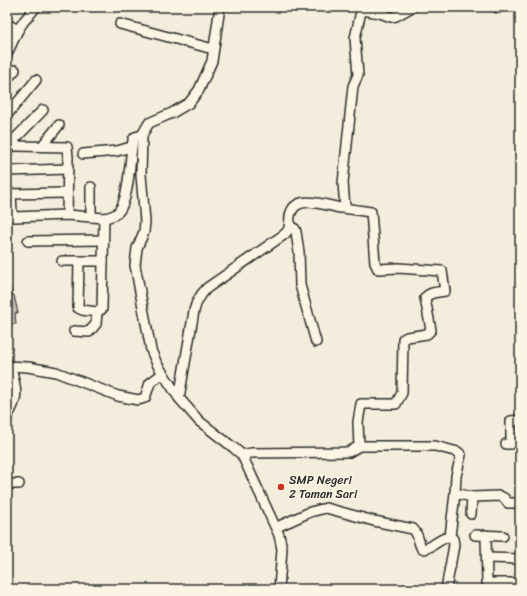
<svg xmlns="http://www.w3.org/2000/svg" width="527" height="596" font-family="Sriracha,sans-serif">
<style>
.building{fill:#c2bdb1;stroke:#2b2b2b}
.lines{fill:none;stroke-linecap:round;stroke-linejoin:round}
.minor-casing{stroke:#2b2b2b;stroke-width:12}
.minor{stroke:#fcf5e5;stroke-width:9}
.poi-dot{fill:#c8321e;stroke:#fcf5e5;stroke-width:1.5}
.labels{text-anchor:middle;stroke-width:3;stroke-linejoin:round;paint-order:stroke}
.poi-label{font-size:12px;fill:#2b2b2b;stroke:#fcf5e5;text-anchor:start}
</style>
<rect width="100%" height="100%" fill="#f4edde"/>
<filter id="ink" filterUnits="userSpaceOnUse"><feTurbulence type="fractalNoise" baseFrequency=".025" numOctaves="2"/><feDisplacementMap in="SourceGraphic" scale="8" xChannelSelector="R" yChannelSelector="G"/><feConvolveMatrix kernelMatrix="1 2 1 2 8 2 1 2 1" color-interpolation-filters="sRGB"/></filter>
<g filter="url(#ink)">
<polygon class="building" points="7,282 9,282 12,295 14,295 18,313 15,313 16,324 9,324"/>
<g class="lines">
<defs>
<g id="minor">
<polyline points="220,7 212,61 199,90 189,103 172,113 149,123 142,135 141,175 145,221 144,232 137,248 135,265 151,350 157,364 179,398 199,421 234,448 242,455 279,535 282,549 279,589"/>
<polyline points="498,8 498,7"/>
<polyline points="362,10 380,13 391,17 396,16 412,7"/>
<polyline points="7,24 18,30"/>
<polyline points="120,24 213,49"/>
<polyline points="7,54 18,30 24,21 36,7"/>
<polyline points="7,79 15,70"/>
<polyline points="7,115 36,80"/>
<polyline points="7,142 10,144 43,110"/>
<polyline points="42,146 59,125"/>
<polyline points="7,152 10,144 16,146 67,147 68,157 67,215"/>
<polyline points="83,154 117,151 131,147"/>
<polyline points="7,171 68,169"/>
<polyline points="91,187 91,217"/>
<polyline points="7,194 67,193"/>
<polyline points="11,194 12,212 14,217 67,215 104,218 102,309 97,312 82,310 78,308 79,261"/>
<path d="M343 208 371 212 375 263 378 269 398 268 442 271 445 291C438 292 429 292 425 298L431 330 427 334 407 337 403 339 402 393 396 404H361L358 422 359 446"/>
<path d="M104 218C109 217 115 216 118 212 129 202 130 156 133 140L135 137 142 135"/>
<polyline points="290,226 295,229 296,232 299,252 300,285 316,342"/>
<polyline points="28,241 103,240"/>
<polyline points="62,261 103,261"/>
<polyline points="74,331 89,332 96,324 97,312"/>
<polyline points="7,366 28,367 56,372 118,396 138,400 145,398 150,383 162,374"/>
<path d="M179 398 194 311C196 302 200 295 207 288L285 234C291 228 289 224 290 216 294 193 325 205 340 208L345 207 343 183 353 86 358 75 355 38 362 7"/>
<path d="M7 417C20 396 16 390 11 367"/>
<polyline points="506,444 511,444 511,421 520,420"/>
<polyline points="242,455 251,453 349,452 359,446 435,446 458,452 461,455 456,476 455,493 472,497 500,496 504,498 508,503 520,503"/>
<polyline points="7,484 19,484"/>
<polyline points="471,514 472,497"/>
<path d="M277 527 310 512 326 508 374 521 413 529C419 534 418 543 422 549 433 549 439 537 450 537L453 539 454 545 446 589"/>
<polyline points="475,535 503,536"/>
<polyline points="486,535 487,583 520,583"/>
<polyline points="450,537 455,493"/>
<polyline points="487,558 520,559"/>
</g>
</defs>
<use href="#minor" class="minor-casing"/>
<use href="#minor" class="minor"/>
</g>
</g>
<circle class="poi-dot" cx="281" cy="487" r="4"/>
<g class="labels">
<g class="poi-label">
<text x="289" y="484">SMP Negeri<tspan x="289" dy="14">2 Taman Sari</tspan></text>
</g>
</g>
<rect width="527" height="596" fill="none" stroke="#fcf5e5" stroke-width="24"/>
<rect x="12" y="12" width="503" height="572" fill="none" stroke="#2b2b2b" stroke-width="1.5" filter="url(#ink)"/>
</svg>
